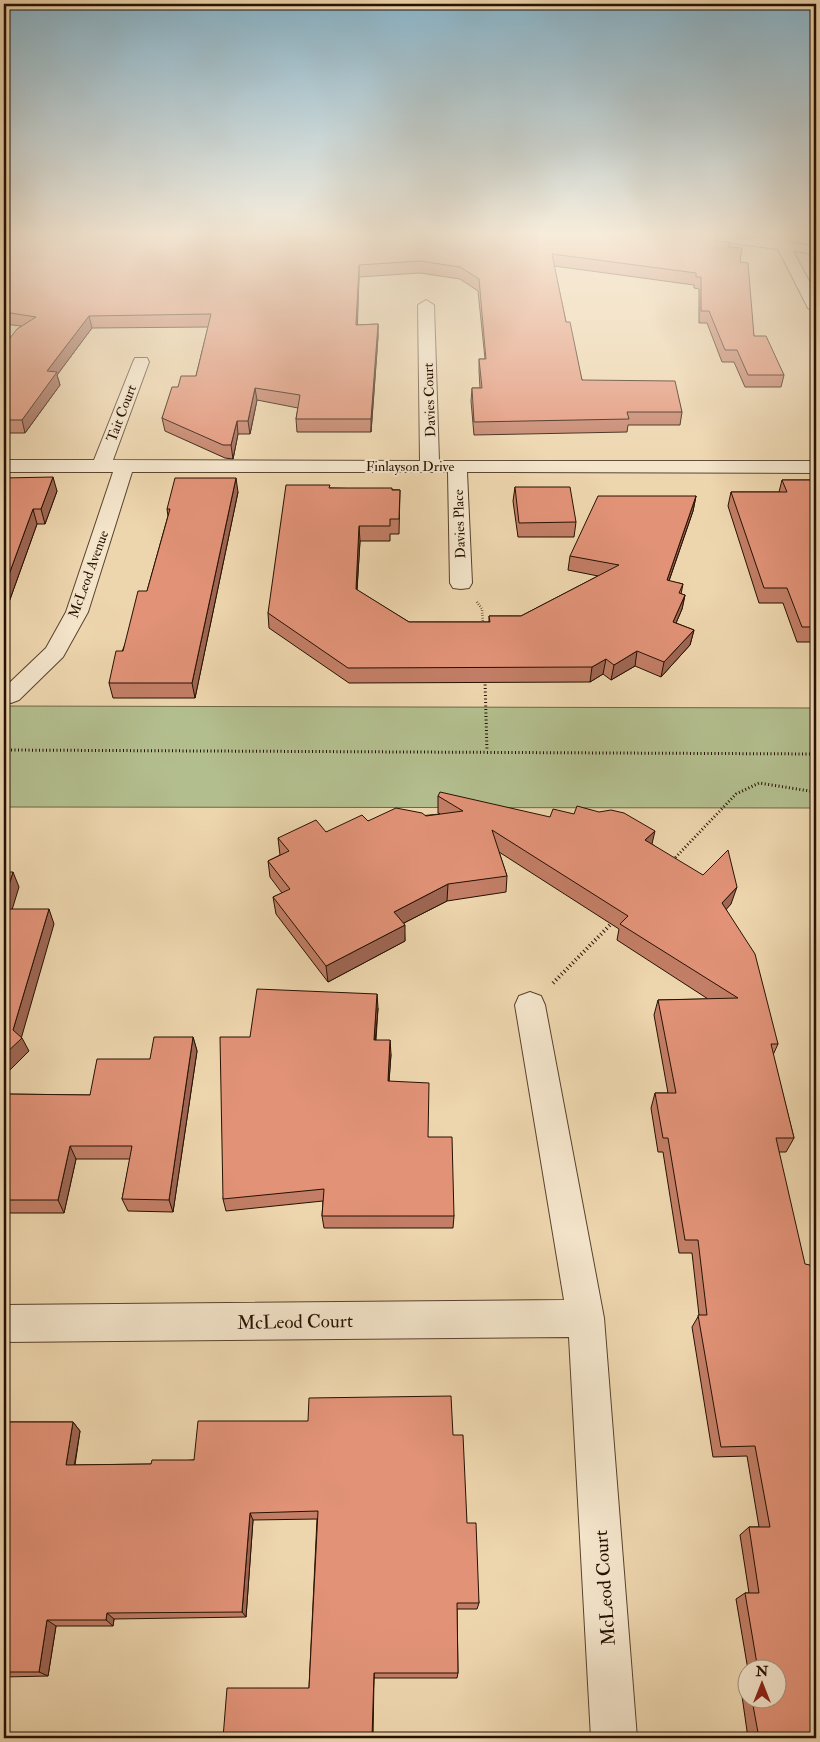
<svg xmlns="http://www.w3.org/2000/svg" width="820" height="1742" font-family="'IM FELL Double Pica',serif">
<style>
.green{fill:#b3be8e;stroke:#6d6848}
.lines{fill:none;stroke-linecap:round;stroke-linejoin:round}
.street-casing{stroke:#58422d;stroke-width:2}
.path-far2{stroke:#271102;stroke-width:2.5;stroke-dasharray:0.5 2;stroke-linecap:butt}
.path-far1{stroke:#271102;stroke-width:3;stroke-dasharray:1 2.5;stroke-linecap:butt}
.path{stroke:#271102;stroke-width:4;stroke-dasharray:1 3;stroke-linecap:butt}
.street{fill:#f3e4ca;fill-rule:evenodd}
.wall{fill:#c27e66;stroke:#271102}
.shaded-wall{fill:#9e6653;stroke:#271102}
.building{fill:#e19277;stroke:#271102}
.labels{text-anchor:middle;stroke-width:4;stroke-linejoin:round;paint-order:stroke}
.far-street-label{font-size:14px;fill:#271102;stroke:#f3e4ca}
.near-street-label{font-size:19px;fill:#271102;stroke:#f3e4ca}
</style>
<rect width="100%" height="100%" fill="#edd5ad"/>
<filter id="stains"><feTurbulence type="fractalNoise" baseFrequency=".004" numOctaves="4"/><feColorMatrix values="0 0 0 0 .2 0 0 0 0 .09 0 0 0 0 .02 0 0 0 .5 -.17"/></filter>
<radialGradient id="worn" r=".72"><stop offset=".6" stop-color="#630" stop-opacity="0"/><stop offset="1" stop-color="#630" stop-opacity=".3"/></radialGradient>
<polygon class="green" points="4,706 816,708 816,808 4,807"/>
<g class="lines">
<defs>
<g id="street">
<polygon points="673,233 717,233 773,240 771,233 783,233 788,242 816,246 816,254 793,251 816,294 816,313 808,308 778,249 680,237"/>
<polygon points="426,300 434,305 439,461 816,461 816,473 467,472 472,583 469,588 461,589 453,588 450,583 448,472 132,472 88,612 63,657 19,700 11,703 4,701 4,688 46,648 66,612 113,472 4,472 4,460 94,460 133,362 135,358 147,358 149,362 113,460 420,461 418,305"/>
<polygon points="530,992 541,996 545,1005 604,1318 637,1738 591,1738 569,1337 4,1342 4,1305 564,1300 515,1005 519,996"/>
</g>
</defs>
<use href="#street" class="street-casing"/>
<polyline class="path-far2" points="477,602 482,609 483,624"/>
<g class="path-far1">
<polyline points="485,681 487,751"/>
<polyline points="4,750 816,754"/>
<polyline points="673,860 736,794 759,783 816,792"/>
</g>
<polyline class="path" points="553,983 613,922"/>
<use href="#street" class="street"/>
</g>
<g class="wall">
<polygon points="4,233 719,233 718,241 729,247 740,262 754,336 784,375 781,387 745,387 734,362 722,362 707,323 699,323 699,289 694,288 694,285 554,266 566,322 582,380 682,412 680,425 628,425 627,432 474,435 471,401 472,388 480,388 479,371 479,359 485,359 478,291 460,279 420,273 359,277 357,325 378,324 378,337 371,432 297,432 296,419 298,408 257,400 250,434 238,434 233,459 225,458 165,431 162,418 178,387 196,376 208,327 92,328 57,375 60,385 25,433 4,433 4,346 21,326 4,324"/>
<polygon points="4,478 57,491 45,524 37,524 4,616"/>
<polygon points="782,480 816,480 816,642 797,642 783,603 759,603 728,506 731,492 779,492"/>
<polygon points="515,487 576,522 574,537 518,537 513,501"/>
<polygon points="330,488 400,490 399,534 390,534 390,541 360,541 357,590 409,622 489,622 489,616 521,616 598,576 568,570 570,556 696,496 693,511 669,581 683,584 681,594 685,595 682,609 676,623 694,630 690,645 661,677 635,666 611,680 603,674 590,682 349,683 269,628 268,613"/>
<polygon points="238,492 195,698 113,698 109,683 147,591 168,516 167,509"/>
<polygon points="438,796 652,844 731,904 726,909 778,1044 773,1055 794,1138 786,1152 779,1152 816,1738 748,1738 742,1696 748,1693 748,1700 778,1700 778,1670 748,1670 736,1599 745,1593 749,1593 740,1535 749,1527 759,1527 747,1456 713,1457 692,1327 699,1315 692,1253 679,1253 663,1152 658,1152 651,1108 655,1093 668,1093 654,1015 658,1000 708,999 617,940 619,929 499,852 507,876 506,892 447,901 404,923 405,941 328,982 276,914 273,897 282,893 270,877 268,861 280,855 278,838 326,832 368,821 440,814 438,813"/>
<polygon points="378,1008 376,1040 391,1054 389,1081 428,1137 454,1216 453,1228 324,1228 322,1216 323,1201 226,1211 223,1199 250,1037"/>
<polygon points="193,1037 197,1051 173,1212 128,1211 122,1199 130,1159 76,1159 64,1213 5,1213 4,1211 4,1094 90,1095 150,1059"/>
<polygon points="4,1422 73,1422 80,1431 75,1465 151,1464 453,1435 479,1603 477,1609 457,1609 458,1673 457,1678 374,1678 309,1688 317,1519 253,1520 246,1617 114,1619 113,1626 56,1626 48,1676 4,1677"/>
</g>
<g class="shaded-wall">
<polygon points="359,265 359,277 357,337 356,325"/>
<polygon points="89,316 92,328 57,375 60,385 25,433 22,420 47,371"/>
<polygon points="378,324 378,337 371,432 371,419"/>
<polygon points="255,388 257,400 250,434 248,421"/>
<polygon points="237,421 238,434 233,459 231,445"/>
<polygon points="53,477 57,491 45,524 41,509"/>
<polygon points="236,478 238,492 195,698 192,683"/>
<polygon points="696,496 693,511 664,595 667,580"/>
<polygon points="33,509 37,524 4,616 4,588"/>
<polygon points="359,526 360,541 356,604 356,589"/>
<polygon points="685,595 682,609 670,637 673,622"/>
<polygon points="694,630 690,645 661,677 664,662"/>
<polygon points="637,651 635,666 611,680 614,665"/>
<polygon points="606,659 603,674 590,682 592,667"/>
<polygon points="655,831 651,848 645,840"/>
<polygon points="13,872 19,887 8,923 4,914 4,901"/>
<polygon points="448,884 447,901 394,928 394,912"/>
<polygon points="737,887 731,904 717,920 722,903"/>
<polygon points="49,909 54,924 21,1039 22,1038 29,1051 4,1076 4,1055 13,1030"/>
<polygon points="405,925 405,941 328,982 326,966"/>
<polygon points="377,994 378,1008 374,1054 374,1040"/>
<polygon points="193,1037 197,1051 173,1212 169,1200"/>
<polygon points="390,1040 391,1054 388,1095 388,1081"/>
<polygon points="70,1146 76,1159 64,1213 58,1200"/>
<polygon points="73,1422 80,1431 73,1473 66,1465"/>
<polygon points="250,1513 253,1520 246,1617 242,1612"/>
<polygon points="107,1613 114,1619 113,1626 106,1620"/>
<polygon points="47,1620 56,1626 48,1676 39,1672"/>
<polygon points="374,1673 374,1678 373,1738 372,1738"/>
</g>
<g class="building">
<polygon points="4,233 719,233 715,241 730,242 729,247 742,248 740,262 748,263 754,336 766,336 784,375 748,375 737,350 725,350 709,311 701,311 701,277 696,277 696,273 552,254 566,322 570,322 582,380 675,381 682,412 627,412 629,419 474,422 472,388 482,388 479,359 486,359 479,279 460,267 420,261 359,265 356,325 378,324 371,419 296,419 300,395 255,388 248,421 237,421 231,445 223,445 162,418 172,387 178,387 181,376 196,376 211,314 89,316 47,371 57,372 22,420 4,420 4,346 17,329 36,317 4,312"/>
<polygon points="53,477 41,509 33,509 4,588 4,478"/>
<polygon points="175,478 236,478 192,683 109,683 116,651 123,651 138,591 147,591 170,509 167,509"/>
<polygon points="782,480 816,480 816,627 802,627 787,588 764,588 731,492 787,492"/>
<polygon points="286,485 330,485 329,488 392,488 392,490 400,490 399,519 390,519 390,526 359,526 356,589 409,622 490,622 489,616 521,616 619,565 570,556 598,496 696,496 667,580 683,584 679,593 685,595 673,622 694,630 664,662 637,651 614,665 606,659 592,667 348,668 268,613"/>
<polygon points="515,487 570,487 576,522 519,523"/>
<polygon points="440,792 550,817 553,809 574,814 577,806 599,812 611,810 624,813 655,831 645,840 703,875 728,850 737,887 722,903 755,954 778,1044 771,1044 794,1138 776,1138 805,1264 810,1265 815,1288 816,1288 816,1738 759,1738 752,1700 778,1700 778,1670 758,1670 745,1593 759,1593 749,1527 770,1527 755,1446 721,1447 698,1315 707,1315 698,1240 685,1240 668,1138 663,1138 655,1093 676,1093 658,1000 738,998 620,924 628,916 492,830 507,876 448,884 394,912 405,925 326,966 273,897 290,889 268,861 289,851 278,838 316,820 326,832 362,815 368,821 396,808 422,813 426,816 463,811 438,796"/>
<polygon points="4,872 13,872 4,901"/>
<polygon points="4,909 49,909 13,1030 22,1038 4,1055"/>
<polygon points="257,989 377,994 374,1040 390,1040 388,1081 429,1083 428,1137 452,1137 454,1216 322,1216 324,1189 223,1199 220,1037 250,1037"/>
<polygon points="154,1037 193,1037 169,1200 122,1199 132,1146 70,1146 58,1200 4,1200 4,1094 90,1095 97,1059 150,1059"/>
<polygon points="451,1396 453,1435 463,1435 467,1523 476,1523 479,1603 457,1603 458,1673 374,1673 372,1738 223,1738 227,1688 309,1688 318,1511 250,1513 242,1612 107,1613 106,1620 47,1620 39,1672 4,1672 4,1422 73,1422 66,1465 151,1464 152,1460 194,1460 198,1421 308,1421 309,1398"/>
</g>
<linearGradient id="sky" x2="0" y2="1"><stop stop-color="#89b6cd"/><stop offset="0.49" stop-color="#f7ecda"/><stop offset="1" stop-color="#f7ecda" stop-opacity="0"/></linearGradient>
<rect width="820" height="477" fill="url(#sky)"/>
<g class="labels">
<g class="far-street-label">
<text transform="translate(429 400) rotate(-92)" y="5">Davies Court</text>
<text transform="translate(121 413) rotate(-69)" y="5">Tait Court</text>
<text x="410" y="471">Finlayson Drive</text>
<text transform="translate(459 524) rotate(-92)" y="5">Davies Place</text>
<text transform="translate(88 574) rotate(-70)" y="5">McLeod Avenue</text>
</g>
<g class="near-street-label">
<text transform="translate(295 1321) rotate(-1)" y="7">McLeod Court</text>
<text transform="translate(604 1588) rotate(-94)" y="7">McLeod Court</text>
</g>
</g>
<rect width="820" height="1742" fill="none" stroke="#edd5ad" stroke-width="20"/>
<rect x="5" y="5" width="810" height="1732" fill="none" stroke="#271102" stroke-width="2.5"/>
<rect x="10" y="10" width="800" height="1722" fill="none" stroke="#271102"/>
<g transform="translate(762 1684)"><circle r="24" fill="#f3e4ca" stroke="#a1907a"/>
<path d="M0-4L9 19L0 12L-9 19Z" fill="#8f2418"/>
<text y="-8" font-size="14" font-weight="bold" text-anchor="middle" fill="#271102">N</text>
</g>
<rect width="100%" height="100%" filter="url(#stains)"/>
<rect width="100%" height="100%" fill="url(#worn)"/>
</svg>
